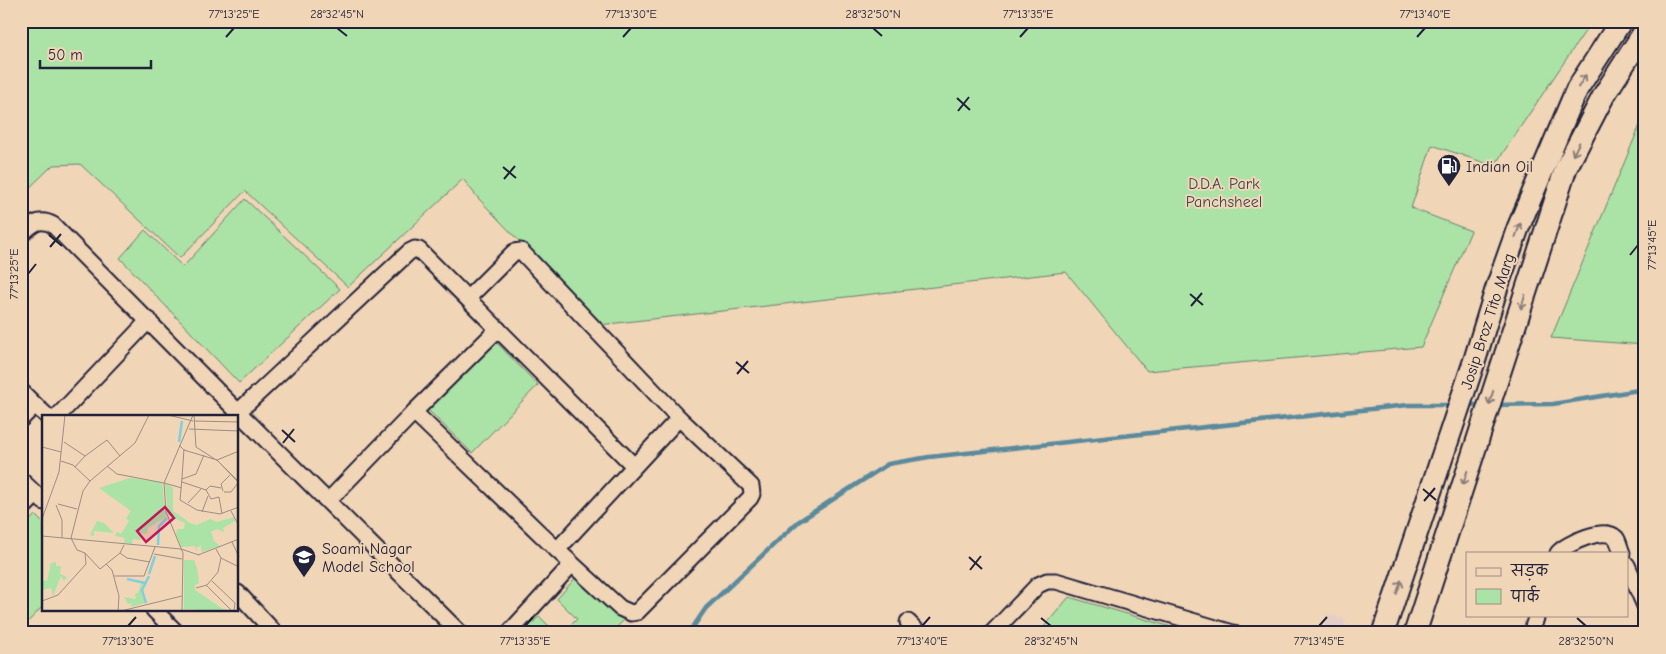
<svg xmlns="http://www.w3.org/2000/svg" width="1666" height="654" font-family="'Comic Neue','Playpen Sans Deva',sans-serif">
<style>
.built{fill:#e6cec7}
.green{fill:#abe2a5;stroke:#668270}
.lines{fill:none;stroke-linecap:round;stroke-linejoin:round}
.stream{stroke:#5a8a9c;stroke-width:4.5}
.street-casing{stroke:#22223b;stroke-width:19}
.secondary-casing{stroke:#22223b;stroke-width:25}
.street{stroke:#f0d5b7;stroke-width:15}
.secondary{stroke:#f0d5b7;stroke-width:21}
.oneway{stroke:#897c79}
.ticks{fill:none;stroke:#22223b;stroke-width:2}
.labels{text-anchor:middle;stroke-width:4;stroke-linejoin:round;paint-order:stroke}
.poi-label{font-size:16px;fill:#22223b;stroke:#f0d5b7;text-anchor:start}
.park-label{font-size:16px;fill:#3d4850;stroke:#f0d5b7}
.street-label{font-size:16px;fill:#22223b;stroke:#f0d5b7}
.inset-river{fill:none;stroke:#80d0dc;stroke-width:2.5}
.inset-road{fill:none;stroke:#9e8d85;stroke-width:1}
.view{fill:#c2185b;fill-opacity:0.15;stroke:#c2185b;stroke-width:2.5}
.inset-edge{fill:none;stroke:#22223b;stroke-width:2.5}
.neatline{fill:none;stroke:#22223b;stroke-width:2}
.ticks-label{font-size:12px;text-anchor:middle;fill:#22223b}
</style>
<rect width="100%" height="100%" fill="#f0d5b7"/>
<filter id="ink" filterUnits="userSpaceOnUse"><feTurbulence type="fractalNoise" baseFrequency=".02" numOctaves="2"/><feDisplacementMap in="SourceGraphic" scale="10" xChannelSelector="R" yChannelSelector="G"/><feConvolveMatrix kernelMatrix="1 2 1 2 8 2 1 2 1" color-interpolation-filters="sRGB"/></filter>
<g filter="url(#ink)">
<polygon class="built" points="1327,614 1346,619 1342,633 1322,633"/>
<g class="green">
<polygon points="21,21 1592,21 1494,166 1432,145 1411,208 1471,231 1421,347 1147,371 1066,272 599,325 478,198 463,179 348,287 245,191 180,258 80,164 53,165 21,196"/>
<polygon points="1645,113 1645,345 1551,338"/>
<polygon points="245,199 340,289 239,383 120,258 145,230 183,267"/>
<polygon points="496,342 538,385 472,453 427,409"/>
<polygon points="35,515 44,524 44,605 21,629 21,530"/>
<polygon points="578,575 625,619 611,633 563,633 577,619 557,599"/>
<polygon points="1069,597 1192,633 1039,633"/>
<polygon points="539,616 556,633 524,633"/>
</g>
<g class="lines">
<g class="stream">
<polyline points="1465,405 1482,405"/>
<polyline points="1495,405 1553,404 1645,389"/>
<polyline points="689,633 706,608 798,522 888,464 929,457 1408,405 1452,405"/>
</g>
<defs>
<g id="street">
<path d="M21 235C31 225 39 217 53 225L238 412"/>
<polyline points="468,298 514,252 521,251 679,418 751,486 752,494 750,498 637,612 631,613 620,608 557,550 414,412 498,329"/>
<polyline points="21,391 35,405"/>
<polyline points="57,417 149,320"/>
<polyline points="21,419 35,405 48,417"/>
<polyline points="21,480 44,502"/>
<polyline points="328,501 414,412"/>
<polyline points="21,510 36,495"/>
<polyline points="557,550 679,418"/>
<path d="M1558 553C1567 543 1605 526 1616 538 1619 542 1620 549 1622 553"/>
<polyline points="1627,565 1645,606"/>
<polyline points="238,593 275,633"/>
<polyline points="154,610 177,633"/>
<polyline points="908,622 919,633"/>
<polyline points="460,633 238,412 409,252 415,249 419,250 634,466"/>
<polyline points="509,633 572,564"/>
<polyline points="992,633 1038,585 1047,581 1056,581 1233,633"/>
<polyline points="1531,633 1537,615"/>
</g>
<g id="secondary">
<polyline points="1383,633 1475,359 1497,287 1518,228 1577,89 1621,21"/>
<polyline points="1415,633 1566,168 1604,95 1645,31"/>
</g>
</defs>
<use href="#street" class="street-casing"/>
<use href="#secondary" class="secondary-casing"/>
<use href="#street" class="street"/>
<use href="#secondary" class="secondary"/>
</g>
<defs><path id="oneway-shaft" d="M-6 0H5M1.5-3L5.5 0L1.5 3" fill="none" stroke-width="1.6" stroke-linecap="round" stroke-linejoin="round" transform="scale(1.25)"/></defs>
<g class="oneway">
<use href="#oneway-shaft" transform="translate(1582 81) rotate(-58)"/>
<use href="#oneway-shaft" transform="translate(1576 149) rotate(117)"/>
<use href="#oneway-shaft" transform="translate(1518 230) rotate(-70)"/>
<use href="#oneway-shaft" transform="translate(1523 302) rotate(108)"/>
<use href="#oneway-shaft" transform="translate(1491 398) rotate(108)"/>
<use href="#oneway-shaft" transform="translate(1465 478) rotate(108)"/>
<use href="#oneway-shaft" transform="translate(1399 587) rotate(-71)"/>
</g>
</g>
<path class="ticks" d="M337 28 347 36M873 28 882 36M226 37 234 28M623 37 631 28M1020 37 1028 28M1417 37 1425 28M957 98 970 110M958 111 969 97M503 167 516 178M504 179 515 166M49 235 62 246M50 247 61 234M1630 255 1638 245M28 274 36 264M1190 294 1203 305M1191 306 1202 293M736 362 749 373M737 374 748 361M282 430 295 442M283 443 294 429M1423 489 1436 500M1424 501 1435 488M969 557 982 569M970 570 981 556M1041 618 1051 626M1577 618 1586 626M128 626 136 617M525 626 533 617M922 626 930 617M1319 626 1327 617"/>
<defs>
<symbol id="fuel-pin" viewBox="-11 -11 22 30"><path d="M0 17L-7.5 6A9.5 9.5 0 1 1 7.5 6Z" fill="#22223b" stroke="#f0d5b7"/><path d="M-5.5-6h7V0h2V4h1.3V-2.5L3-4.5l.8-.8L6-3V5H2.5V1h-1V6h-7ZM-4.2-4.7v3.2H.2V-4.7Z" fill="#fff"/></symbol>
<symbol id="school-pin" viewBox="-11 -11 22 30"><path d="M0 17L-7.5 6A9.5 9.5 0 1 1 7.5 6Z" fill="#22223b" stroke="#f0d5b7"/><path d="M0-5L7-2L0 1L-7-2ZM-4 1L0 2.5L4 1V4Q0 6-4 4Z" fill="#fff"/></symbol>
</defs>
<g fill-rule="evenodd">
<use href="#fuel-pin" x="1435" y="152" width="28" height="38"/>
<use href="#school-pin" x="290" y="543" width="28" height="38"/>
</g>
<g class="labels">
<g class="poi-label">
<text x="1466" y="172">Indian Oil</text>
<text x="322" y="554">Soami Nagar<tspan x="322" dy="18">Model School</tspan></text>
</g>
<g class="park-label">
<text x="1224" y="189">D.D.A. Park<tspan x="1224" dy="18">Panchsheel</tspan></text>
</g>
<g class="street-label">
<text transform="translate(1487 321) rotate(-72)" y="6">Josip Broz Tito Marg</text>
</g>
</g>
<g transform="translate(42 415)">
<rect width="196" height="196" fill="#f0d5b7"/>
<path d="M88 63 120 67 124 102 106 113 105 119 99 118 98 125 91 124 90 129 82 128 83 123 73 121 75 117 79 119 87 106 84 103 89 96 57 73ZM123 68 131 73V96L148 108 155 110 168 104 175 107 192 102 193 106 181 113 182 117 175 114 169 117 172 126 178 131 160 137 159 131 155 132V137L153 131 139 132 134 119 135 114H142L143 108 126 100ZM55 106 62 108 72 118 52 116V121L48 120ZM142 145H152L155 153 157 168 153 170V175L184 196 142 194ZM14 147V151H19L18 159 25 162 22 166 19 161 11 181 9 173 0 175V165L5 166 9 148ZM100 166 103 169 99 177 103 188 89 192 90 188 86 189 82 182 94 184 93 179 96 178Z" fill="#abe2a5"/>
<path class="inset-river" d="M137 27 140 6M116 130 117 111 125 103M107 159 113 141M85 164 103 168M104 188 100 175 107 161"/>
<path class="inset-road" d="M126 0 151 6M152 0 154 32 176 46 197 67M152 6 197 7M147 14 197 16M22 27 43 41M137 30 142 35 175 45 197 68M0 32 19 37M175 45 197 36M19 46 31 50 48 66M65 51 75 59 122 68M33 52 43 41 65 25 78 41M140 63 138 85 155 95 178 99 197 92M140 63 142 34M140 64 154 59 162 40M140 67 164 75 169 84 177 82M122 68 140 73M164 75 168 71 179 73M181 76 179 69 188 60M182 77H189L196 68M177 82 180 99M146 88 159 74M16 89 35 94M14 90 20 105V123M189 96 197 111M160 97 166 81M0 104 17 57 23 0M0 121 139 134 157 140M190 127 197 142M43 138 58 154 78 138 82 130M78 138 85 143 108 147M112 139 140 144M156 140 197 124M179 143 197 152M64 149 70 155 77 181 76 196M72 161H102L113 132M170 166 193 188 192 196M164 170 190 196M154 173 165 170 176 157 179 143 174 134M0 186 16 180 44 149 43 138 35 135 29 123 41 76 48 66 93 28 107 0M79 196 140 181M140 196 141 138 124 97 122 68 151 0"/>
<path class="view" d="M123 92 132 103 104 127 95 116Z"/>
<rect width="196" height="196" class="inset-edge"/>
</g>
<rect width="1666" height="654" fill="none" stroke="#f0d5b7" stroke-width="55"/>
<rect x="1466" y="552" width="162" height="65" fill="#f0d5b7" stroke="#9e8d85"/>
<rect x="1476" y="568" width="25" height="8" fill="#f0d5b7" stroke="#9e8d85"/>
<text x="1511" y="576" font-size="15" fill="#22223b">सड़क</text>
<rect x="1476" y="589" width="25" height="15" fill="#abe2a5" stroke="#9e8d85"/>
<text x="1511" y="602" font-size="15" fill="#22223b">पार्क</text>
<path d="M40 60v8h111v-8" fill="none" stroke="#22223b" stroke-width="2.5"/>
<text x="48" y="60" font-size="15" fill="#22223b" stroke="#f0d5b7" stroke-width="4" paint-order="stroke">50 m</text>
<rect x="28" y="28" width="1610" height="598" class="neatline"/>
<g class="ticks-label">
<text x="234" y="18">77°13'25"E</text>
<text x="337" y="18">28°32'45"N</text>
<text x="631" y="18">77°13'30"E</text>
<text x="873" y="18">28°32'50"N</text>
<text x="1028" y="18">77°13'35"E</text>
<text x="1425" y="18">77°13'40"E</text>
<text transform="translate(1652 245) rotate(-90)" y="4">77°13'45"E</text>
<text transform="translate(14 274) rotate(-90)" y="4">77°13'25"E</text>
<text x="128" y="645">77°13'30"E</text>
<text x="525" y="645">77°13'35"E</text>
<text x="922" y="645">77°13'40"E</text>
<text x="1051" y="645">28°32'45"N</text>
<text x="1319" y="645">77°13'45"E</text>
<text x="1586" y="645">28°32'50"N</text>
</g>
</svg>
